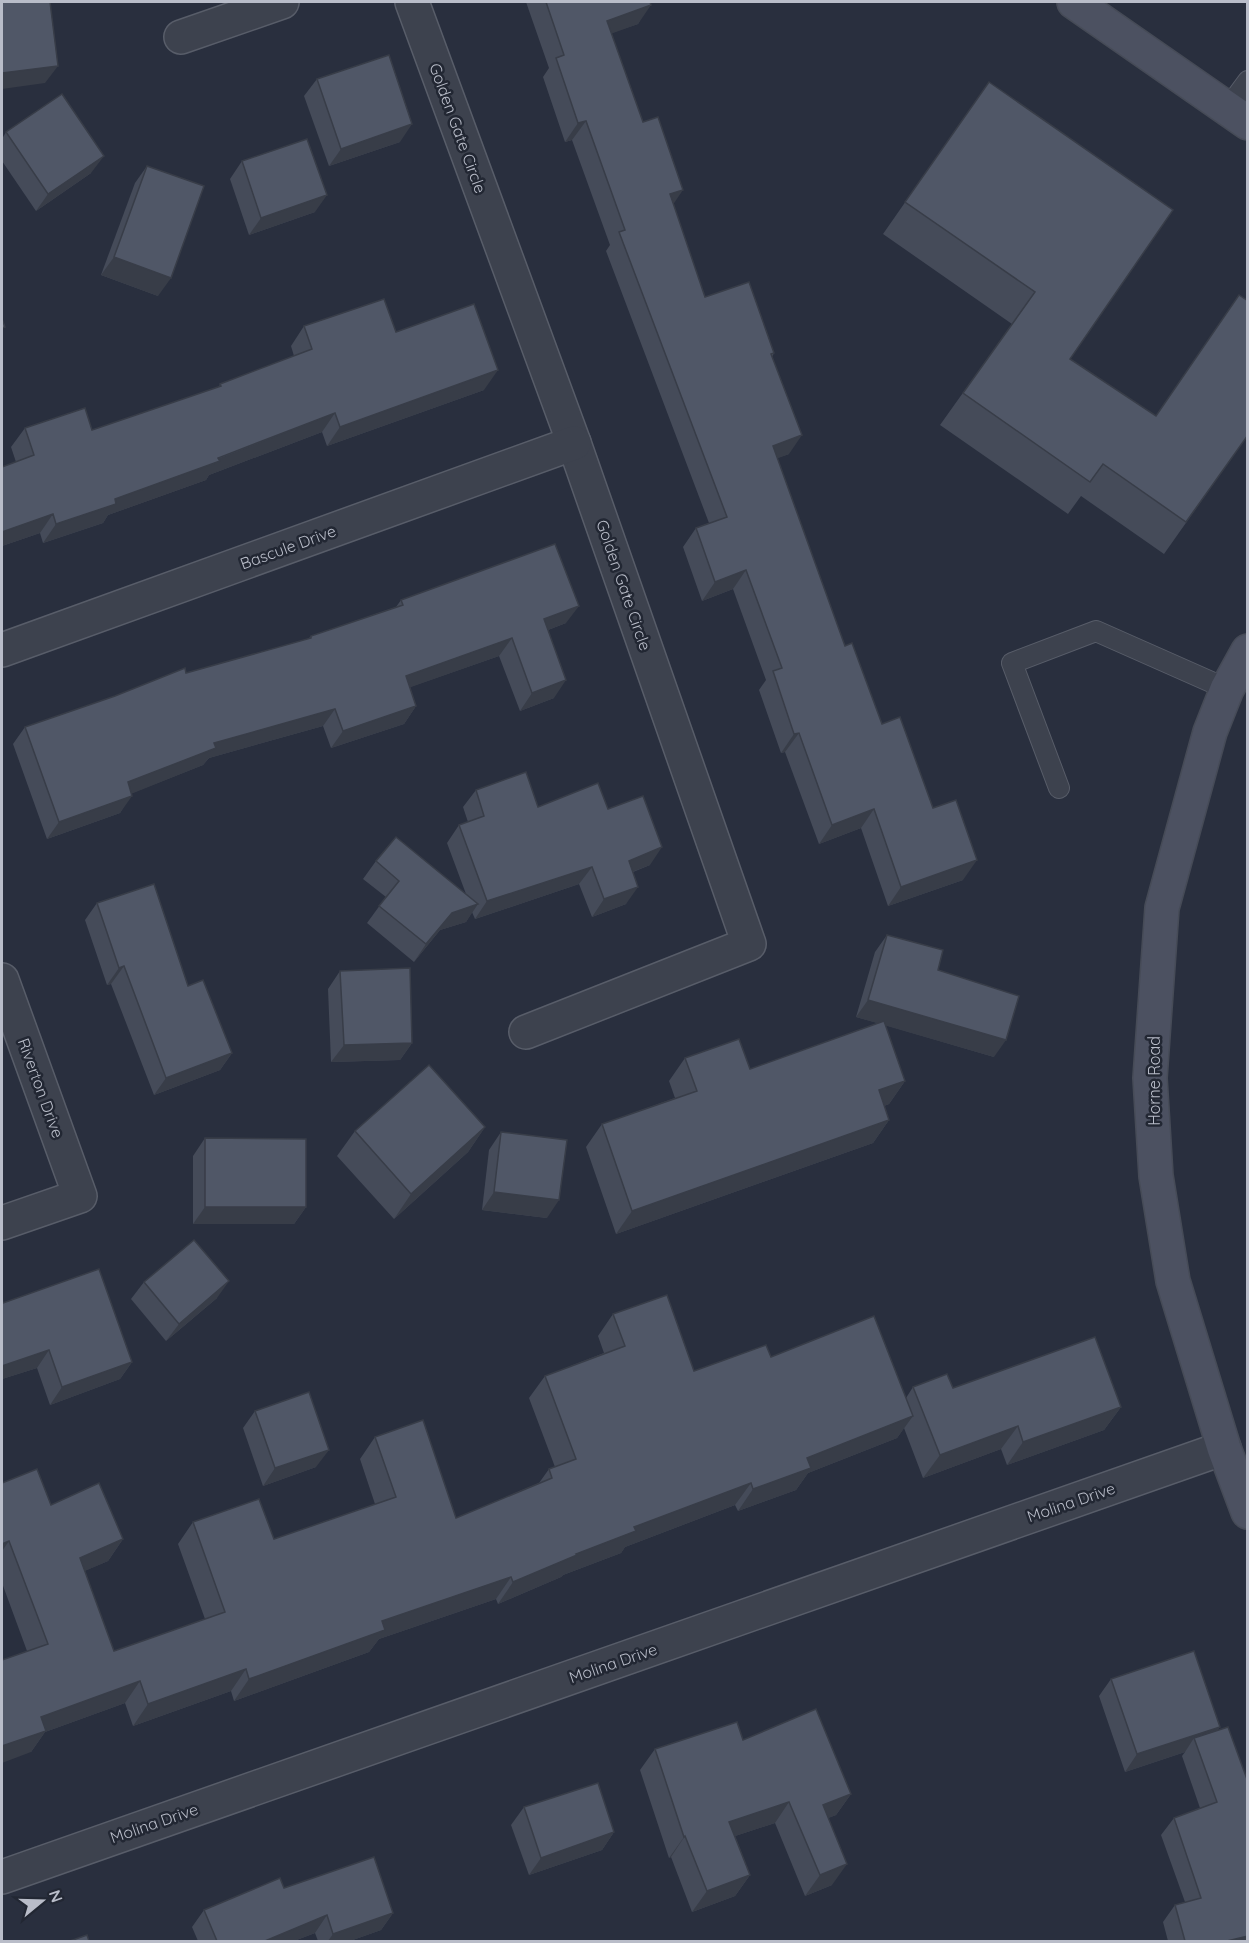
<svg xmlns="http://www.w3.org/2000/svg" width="1249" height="1943" font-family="Quicksand,sans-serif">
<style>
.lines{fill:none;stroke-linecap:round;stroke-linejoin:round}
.service-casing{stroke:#585d69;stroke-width:22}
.minor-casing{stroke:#585d69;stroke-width:36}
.secondary-casing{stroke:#464b57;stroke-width:36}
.service{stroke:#3d424e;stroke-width:20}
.minor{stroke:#3d424e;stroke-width:33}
.secondary{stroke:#4c5161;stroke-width:33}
.wall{fill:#454b59}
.shaded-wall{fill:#383d48}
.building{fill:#505767;stroke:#383d48;stroke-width:1.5}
.labels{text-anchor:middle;stroke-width:5;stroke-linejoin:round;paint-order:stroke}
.street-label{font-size:16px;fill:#b9bdc9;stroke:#222733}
</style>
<rect width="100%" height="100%" fill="#292f3e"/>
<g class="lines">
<defs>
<g id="service">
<polyline points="1228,108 1248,81"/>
<polyline points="1059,788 1012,663 1096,631 1227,689"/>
</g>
<g id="minor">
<polyline points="412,2 574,443 749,944 526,1032"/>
<polyline points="181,37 282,2"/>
<polyline points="2,650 574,443"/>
<polyline points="2,980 80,1196 2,1223"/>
<polyline points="2,1877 1224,1448"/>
</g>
<g id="secondary">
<polyline points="1074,2 1248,123"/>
<polyline points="1248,651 1227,689 1210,732 1162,908 1150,1078 1156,1176 1173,1281 1224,1448 1248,1512"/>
</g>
</defs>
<use href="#service" class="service-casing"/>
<use href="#minor" class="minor-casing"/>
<use href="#secondary" class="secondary-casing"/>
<use href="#service" class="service"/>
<use href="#minor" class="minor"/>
<use href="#secondary" class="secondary"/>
</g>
<g class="wall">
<polygon points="526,2 650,2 638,24 611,33 673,204 705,297 774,353 772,357 789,454 777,458 845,646 882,724 933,808 963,880 888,906 861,828 819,844 785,752 781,753 759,690 766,680 733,589 702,601 683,547 696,528 709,523 606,251 610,245 572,140 565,142 543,77 549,68"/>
<polygon points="317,79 400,142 329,166 304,96"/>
<polygon points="989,82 1070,359 1155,416 1248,435 1164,554 1081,496 1068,514 940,425 1012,324 883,234"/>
<polygon points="6,132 91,173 36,211 2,161 2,139"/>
<polygon points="242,161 315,212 249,235 230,179"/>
<polygon points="147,166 158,296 101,275 135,183"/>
<polygon points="304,326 396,332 484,390 327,446 322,432 209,475 206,480 108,515 103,523 43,543 40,533 2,546 2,467 16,462 11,447 25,428 92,430 219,387 220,384 294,356 291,346"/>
<polygon points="401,600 566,623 548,630 554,698 520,711 499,656 410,687 416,706 404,724 331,748 323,726 209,758 203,765 132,793 120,813 47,839 13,744 25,727 186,673 308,639 311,636 396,607"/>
<polygon points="476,790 538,807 608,809 650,865 633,872 626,904 592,917 579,884 475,919 472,912 466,922 440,930 414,962 367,923 386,897 363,879 376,861 466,894 447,843 459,825 468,822 463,807"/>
<polygon points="97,903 188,986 232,1053 220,1070 154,1095 111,984 107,985 85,920"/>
<polygon points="887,935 938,970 994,1057 885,1025 905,1081 889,1104 884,1106 889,1120 873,1143 616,1234 586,1147 602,1124 675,1098 669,1081 685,1058 750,1069 878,1023 856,1017 875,952"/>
<polygon points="340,971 412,1043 400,1060 331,1062 328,989"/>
<polygon points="485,1127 468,1152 394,1219 337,1156 355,1131"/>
<polygon points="501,1132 547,1218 482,1210 489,1150"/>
<polygon points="205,1138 306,1207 294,1224 193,1224 193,1156"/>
<polygon points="144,1282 217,1298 166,1341 131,1299"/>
<polygon points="2,1297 3,1303 132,1362 120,1379 50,1405 37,1368 2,1379"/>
<polygon points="613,1314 694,1371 771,1357 906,1398 913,1387 953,1388 1121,1407 1104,1430 1007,1465 1001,1449 923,1478 904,1428 897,1438 808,1473 796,1490 738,1511 735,1505 625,1547 621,1553 563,1575 561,1577 498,1604 496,1599 379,1639 369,1652 234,1701 231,1691 133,1726 125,1703 45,1732 31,1752 27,1651 2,1583 2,1483 123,1539 108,1561 84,1571 114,1651 205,1619 178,1544 193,1522 274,1539 375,1504 360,1459 375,1437 456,1518 539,1483 549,1469 555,1467 529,1398 545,1376 604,1353 598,1336"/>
<polygon points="255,1411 316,1467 263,1486 243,1428"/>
<polygon points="1111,1679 1220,1727 1217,1730 1248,1941 1168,1941 1163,1922 1175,1905 1185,1902 1161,1835 1174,1818 1200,1808 1182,1756 1185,1752 1125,1772 1099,1696"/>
<polygon points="743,1740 851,1794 836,1815 828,1818 832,1885 805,1896 775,1823 735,1836 750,1875 735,1896 692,1912 671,1857 669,1858 640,1770 655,1749"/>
<polygon points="524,1807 614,1832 602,1850 529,1875 511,1825"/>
<polygon points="284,1888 393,1913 381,1930 350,1941 318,1941 315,1933 294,1941 198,1941 192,1927 204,1910"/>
</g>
<g class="shaded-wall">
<polygon points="651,5 638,24 594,40 607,21"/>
<polygon points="58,66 45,83 2,89 2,73"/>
<polygon points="586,121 572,140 565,142 578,123"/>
<polygon points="412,124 400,142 329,166 341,149"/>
<polygon points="104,156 91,173 36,211 48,194"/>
<polygon points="683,190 670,209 670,194"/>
<polygon points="327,195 315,212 249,235 261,218"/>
<polygon points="114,257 171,278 158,296 101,275"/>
<polygon points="498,370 484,390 327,446 340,427"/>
<polygon points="335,413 322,432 209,475 206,480 108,515 103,523 43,543 56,524 115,499"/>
<polygon points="802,435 789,454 760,465 773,446"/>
<polygon points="53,514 40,533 2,546 2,532"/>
<polygon points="746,570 733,589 702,601 715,582"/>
<polygon points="579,606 566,623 532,636 544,619"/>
<polygon points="512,638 499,656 394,693 406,676"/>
<polygon points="566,680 554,698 520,711 532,693"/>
<polygon points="416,706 404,724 331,748 343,731"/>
<polygon points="335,709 323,726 209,758 203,765 116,800 128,782 214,743"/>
<polygon points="799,733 785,752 781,753 794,734"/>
<polygon points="132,796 120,813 47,839 59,822"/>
<polygon points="874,809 861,828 819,844 832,825"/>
<polygon points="662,847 650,865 616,878 629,861"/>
<polygon points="977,860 963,880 888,906 901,887"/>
<polygon points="592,867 579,884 475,919 487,901"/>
<polygon points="638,887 626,904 592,917 604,899"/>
<polygon points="478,904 466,922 440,930 414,962 426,944 452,913"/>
<polygon points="124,966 111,984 107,985 119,968"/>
<polygon points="868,1000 1006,1040 994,1057 856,1017"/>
<polygon points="412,1043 400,1060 331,1062 344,1045"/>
<polygon points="232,1053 220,1070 154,1095 166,1078"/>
<polygon points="905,1081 889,1104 862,1114 879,1090"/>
<polygon points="889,1120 873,1143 616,1234 632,1211"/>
<polygon points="485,1127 468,1152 394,1219 411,1194"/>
<polygon points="494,1192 559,1200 547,1218 482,1210"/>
<polygon points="205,1207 306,1207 294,1224 193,1224"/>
<polygon points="229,1281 217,1298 166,1341 179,1324"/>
<polygon points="49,1350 37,1368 2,1379 2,1366"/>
<polygon points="132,1362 120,1379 50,1405 62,1387"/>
<polygon points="1121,1407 1104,1430 1007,1465 1023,1442"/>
<polygon points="913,1416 897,1438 808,1473 796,1490 738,1511 753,1489 807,1458"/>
<polygon points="1018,1426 1001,1449 923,1478 940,1455"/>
<polygon points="329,1450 316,1467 263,1486 275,1468"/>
<polygon points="751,1483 735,1505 625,1547 621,1553 563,1575 561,1577 498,1604 513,1582 634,1527"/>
<polygon points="123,1539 108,1561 64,1580 80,1558"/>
<polygon points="9,1541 2,1551 2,1544"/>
<polygon points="511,1577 496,1599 379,1639 369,1652 234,1701 249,1679 382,1621"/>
<polygon points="246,1669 231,1691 133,1726 148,1704"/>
<polygon points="140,1681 125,1703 45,1732 31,1752 2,1763 2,1746 41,1717"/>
<polygon points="1220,1727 1208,1744 1194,1738 1185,1752 1125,1772 1137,1754"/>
<polygon points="851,1794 836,1815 808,1826 823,1805"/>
<polygon points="789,1802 775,1823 714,1843 729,1822"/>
<polygon points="614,1832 602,1850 529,1875 541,1858"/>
<polygon points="685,1836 671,1857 669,1858 684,1837"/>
<polygon points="847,1864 832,1885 805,1896 820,1875"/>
<polygon points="750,1875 735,1896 692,1912 707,1891"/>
<polygon points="393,1913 381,1930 350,1941 328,1941 333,1934"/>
<polygon points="327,1915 315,1933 294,1941 265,1941"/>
<polygon points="1248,1936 1248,1941 1227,1941"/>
</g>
<g class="building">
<polygon points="2,2 50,2 58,66 2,73"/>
<polygon points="546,2 650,2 651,5 607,21 643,122 658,117 683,190 670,194 705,297 749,282 774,353 771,354 802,435 773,446 845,646 852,643 882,724 900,717 933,808 956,800 977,860 901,887 874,809 832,825 799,733 794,734 773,671 782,668 746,570 715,582 696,528 727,517 619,232 625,230 586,121 578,123 556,58 564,55"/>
<polygon points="389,55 412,124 341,149 317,79"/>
<polygon points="989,82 1173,210 1070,359 1156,416 1239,295 1248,301 1248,435 1186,522 1103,464 1090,482 963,393 1035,292 905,202"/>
<polygon points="62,94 104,156 48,194 6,132"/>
<polygon points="307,139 327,195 261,218 242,161"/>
<polygon points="147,166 204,186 171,278 114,257"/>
<polygon points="384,299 396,332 474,304 498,370 340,427 335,413 218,458 220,461 115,499 116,504 56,524 53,514 2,532 2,467 34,455 25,428 85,408 92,430 221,386 220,384 312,349 304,326"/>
<polygon points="2,319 5,327 2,328"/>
<polygon points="555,544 579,606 544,619 566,680 532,693 512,638 406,676 416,706 343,731 335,709 214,743 216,748 128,782 132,796 59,822 25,727 115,696 185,668 186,673 311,638 311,636 403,605 401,600"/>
<polygon points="526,772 538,807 598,783 608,809 643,796 662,847 629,861 638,887 604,899 592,867 487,901 459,825 484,816 476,790"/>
<polygon points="396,837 478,904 452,913 426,944 379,906 399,881 376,861"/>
<polygon points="154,884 188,986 203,980 232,1053 166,1078 124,966 119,968 97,903"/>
<polygon points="887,935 943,950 938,970 1019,996 1006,1040 868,1000"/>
<polygon points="410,968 412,1043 344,1045 340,971"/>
<polygon points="884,1021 905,1081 879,1090 889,1120 632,1211 602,1124 697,1091 685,1058 739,1039 750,1069"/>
<polygon points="429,1065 485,1127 411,1194 355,1131"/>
<polygon points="501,1132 567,1140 559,1200 494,1192"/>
<polygon points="205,1138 306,1139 306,1207 205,1207"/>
<polygon points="194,1240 229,1281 179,1324 144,1282"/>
<polygon points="99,1269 132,1362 62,1387 49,1350 2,1366 2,1297 3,1303"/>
<polygon points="667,1295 694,1371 766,1345 771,1357 874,1316 913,1416 807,1458 811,1468 753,1489 751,1483 634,1527 636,1531 576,1554 577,1555 513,1582 511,1577 382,1621 385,1630 249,1679 246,1669 148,1704 140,1681 41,1717 46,1731 2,1746 2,1660 48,1644 9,1541 2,1544 2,1483 37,1469 51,1505 99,1483 123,1539 80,1558 114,1651 225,1612 193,1522 259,1499 274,1539 396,1497 375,1437 423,1420 456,1518 552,1478 549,1469 576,1459 545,1376 625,1346 613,1314"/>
<polygon points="1095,1337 1121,1407 1023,1442 1018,1426 940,1455 913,1387 947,1374 953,1388"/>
<polygon points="309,1392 329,1450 275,1468 255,1411"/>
<polygon points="1194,1651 1220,1727 1137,1754 1111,1679"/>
<polygon points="816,1709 851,1794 823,1805 847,1864 820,1875 789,1802 729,1822 750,1875 707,1891 685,1836 684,1837 655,1749 737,1722 743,1740"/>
<polygon points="1228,1727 1248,1782 1248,1936 1227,1941 1185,1941 1175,1905 1201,1898 1174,1818 1217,1802 1194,1738"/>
<polygon points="598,1783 614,1832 541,1858 524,1807"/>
<polygon points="374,1857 393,1913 333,1934 327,1915 265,1941 217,1941 204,1910 280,1878 284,1888"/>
<polygon points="87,1935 89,1941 70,1941"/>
</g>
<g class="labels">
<g class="street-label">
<text transform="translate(458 128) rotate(70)" y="6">Golden Gate Circle</text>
<text transform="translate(288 547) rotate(-20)" y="6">Bascule Drive</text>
<text transform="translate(624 585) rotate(71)" y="6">Golden Gate Circle</text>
<text transform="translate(1154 1081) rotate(-90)" y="6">Horne Road</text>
<text transform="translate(41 1088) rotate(70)" y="6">Riverton Drive</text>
<text transform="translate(1071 1502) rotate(-19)" y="6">Molina Drive</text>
<text transform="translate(613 1663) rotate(-19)" y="6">Molina Drive</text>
<text transform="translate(154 1823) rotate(-19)" y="6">Molina Drive</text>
</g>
</g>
<rect width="1249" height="1943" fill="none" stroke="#b9bdc9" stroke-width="6"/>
<g transform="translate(42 1901) rotate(71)" stroke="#222733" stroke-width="4.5" paint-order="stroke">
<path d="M0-4.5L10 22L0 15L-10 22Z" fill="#b9bdc9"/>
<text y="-9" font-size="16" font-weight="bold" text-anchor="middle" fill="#b9bdc9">N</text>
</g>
</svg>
